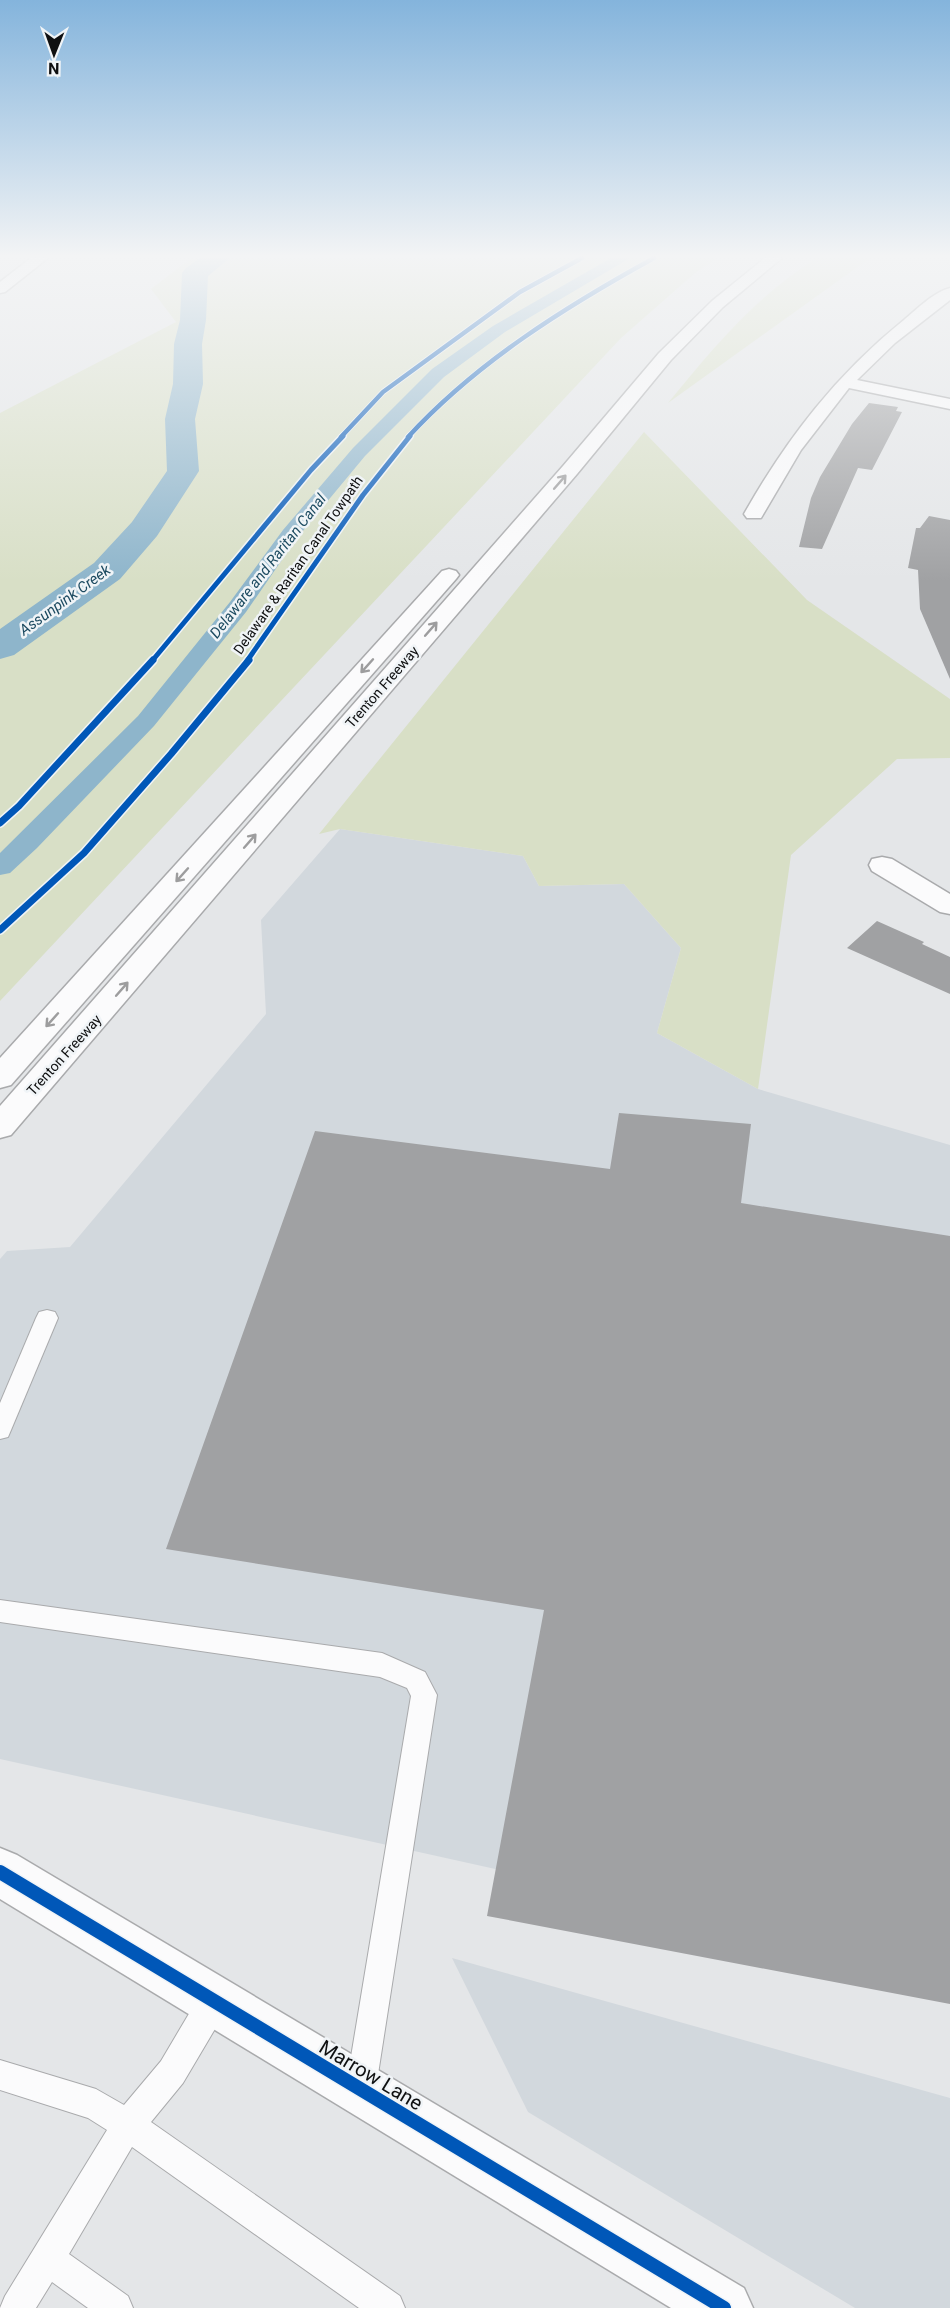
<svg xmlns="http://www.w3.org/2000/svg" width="950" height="2308" font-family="Roboto,sans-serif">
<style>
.built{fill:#d2d8dd}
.green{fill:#d8dfc6}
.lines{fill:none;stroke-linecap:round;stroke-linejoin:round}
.canal{fill:#8eb5cb;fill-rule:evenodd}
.river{fill:#8eb5cb;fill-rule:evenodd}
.building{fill:#a0a1a3}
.lane-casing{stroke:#a9aaac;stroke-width:2}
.street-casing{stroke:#a9aaac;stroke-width:3}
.highway-casing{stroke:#a9aaac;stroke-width:3}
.lane{fill:#fbfbfc;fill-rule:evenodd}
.street{fill:#fbfbfc;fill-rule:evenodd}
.highway{fill:#fbfbfc;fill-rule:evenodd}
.cycleway-far3-casing{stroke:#f0f4f7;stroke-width:6}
.cycleway-far2-casing{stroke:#f0f4f7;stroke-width:8}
.cycleway-far1-casing{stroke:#f0f4f7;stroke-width:10}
.cycleway-casing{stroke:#f0f4f7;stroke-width:17}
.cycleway-far3{stroke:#0057b8;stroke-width:4.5}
.cycleway-far2{stroke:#0057b8;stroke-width:5}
.cycleway-far1{stroke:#0057b8;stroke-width:7}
.cycleway{stroke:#0057b8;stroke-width:14}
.oneway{stroke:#9d9d9e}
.labels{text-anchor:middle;stroke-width:5;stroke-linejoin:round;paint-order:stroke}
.far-street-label{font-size:14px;fill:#0f1011;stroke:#f0f4f7}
.far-water-label{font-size:15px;font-style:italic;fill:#1d4b61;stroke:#f0f4f7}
.near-street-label{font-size:20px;fill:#0f1011;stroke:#f0f4f7}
</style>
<rect width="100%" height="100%" fill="#e4e6e8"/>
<g class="built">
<polygon points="340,829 523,856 539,886 624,884 681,948 657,1033 758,1089 950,1145 950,1970 0,1759 0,1259 7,1251 70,1247 266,1014 261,920"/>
<polygon points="452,1958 950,2098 950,2308 855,2308 528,2112"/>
</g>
<g class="green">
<path d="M817 258H870L668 403C712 349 757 295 817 258Z"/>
<polygon points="190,259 718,258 695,273 621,338 0,1001 0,413 176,322 151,289"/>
<polygon points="644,432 807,600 950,699 950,758 897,759 791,855 758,1089 657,1033 681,948 624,884 539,886 523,856 340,829 319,834"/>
</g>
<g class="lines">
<polygon class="canal" points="611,258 630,258 505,332 444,377 365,456 297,538 246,612 154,726 37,848 10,873 0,875 0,853 138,716 230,602 283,530 353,448 432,369 493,326"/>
<polygon class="river" points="200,258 230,258 208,276 206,320 202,344 203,384 195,419 199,471 157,536 120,579 14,655 0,659 0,629 94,563 132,522 167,471 165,419 173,384 174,344 180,320 182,273 186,268"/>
</g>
<g class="building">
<polygon points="869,403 898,407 896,411 902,412 872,470 858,468 822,549 799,547 811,498 820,477 852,424"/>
<polygon points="929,516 950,520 950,679 920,609 918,570 908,568 916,528 920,528"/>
<polygon points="877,921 924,942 922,944 950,957 950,994 847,948"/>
<polygon points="619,1113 751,1124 741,1203 950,1236 950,2004 487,1916 544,1610 166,1549 315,1131 610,1169"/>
</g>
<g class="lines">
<defs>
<g id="lane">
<polygon points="47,1310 55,1312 58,1318 11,1430 8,1437 0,1439 0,1403 36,1318 39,1312"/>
<polygon points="0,1600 382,1653 425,1672 437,1695 376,2087 372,2098 361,2102 350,2098 346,2087 411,1696 407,1688 380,1677 0,1622"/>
<polygon points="214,1986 225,1990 229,2001 225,2012 183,2083 151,2122 400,2296 405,2308 359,2308 132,2147 69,2254 128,2296 133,2308 88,2308 52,2282 36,2308 0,2308 5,2296 107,2130 88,2118 0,2090 0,2060 96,2089 124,2105 161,2061 203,1990"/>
</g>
<g id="street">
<polygon points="31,258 48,258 5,292 0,293 0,282"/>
<path d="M950 288V300L895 343 857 380 950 399V409L849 388 801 450 761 518H747L744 514C787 438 837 374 904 320 917 309 934 292 950 288Z"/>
<polygon points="882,857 892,859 950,894 950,914 940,912 872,871 869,865 872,859"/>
<polygon points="0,1848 17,1855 744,2288 753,2308 671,2308 0,1899"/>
</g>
<g id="highway">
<polygon points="765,258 782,258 723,307 671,360 577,474 11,1135 0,1138 0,1106 563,466 659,353 712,301"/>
<polygon points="449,569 456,571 459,575 456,579 11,1085 0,1088 0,1058 442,571"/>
</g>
</defs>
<use href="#lane" class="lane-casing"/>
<use href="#street" class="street-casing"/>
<use href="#highway" class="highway-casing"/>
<use href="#lane" class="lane"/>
<use href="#street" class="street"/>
<use href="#highway" class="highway"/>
<defs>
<g id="cycleway-far3">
<polyline points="341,437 383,392 520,292 582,258"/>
<path d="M408 437C477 362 565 307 654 258"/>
</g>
<g id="cycleway-far2">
<polyline points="152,661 311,470 343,436"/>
<polyline points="247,661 363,495 410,436"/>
</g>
<g id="cycleway-far1">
<polyline points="0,823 19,806 153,660"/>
<polyline points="0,930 84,853 171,754 249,660"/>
</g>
<polyline id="cycleway" points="0,1872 724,2308"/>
</defs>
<use href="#cycleway-far3" class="cycleway-far3-casing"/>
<use href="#cycleway-far2" class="cycleway-far2-casing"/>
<use href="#cycleway-far1" class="cycleway-far1-casing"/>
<use href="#cycleway" class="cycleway-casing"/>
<use href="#cycleway-far3" class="cycleway-far3"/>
<use href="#cycleway-far2" class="cycleway-far2"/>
<use href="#cycleway-far1" class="cycleway-far1"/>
<use href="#cycleway" class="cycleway"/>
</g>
<defs><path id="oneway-shaft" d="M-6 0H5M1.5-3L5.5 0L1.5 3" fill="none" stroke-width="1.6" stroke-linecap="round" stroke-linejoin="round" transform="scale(1.5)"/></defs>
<g class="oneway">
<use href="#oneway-shaft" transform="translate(560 482) rotate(-49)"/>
<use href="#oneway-shaft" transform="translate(431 629) rotate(-49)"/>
<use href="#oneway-shaft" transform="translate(367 666) rotate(132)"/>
<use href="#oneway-shaft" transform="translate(250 841) rotate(-49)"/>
<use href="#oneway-shaft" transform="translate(182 875) rotate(132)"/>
<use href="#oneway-shaft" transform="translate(122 989) rotate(-49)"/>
<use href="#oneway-shaft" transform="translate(52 1020) rotate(132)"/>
</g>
<linearGradient id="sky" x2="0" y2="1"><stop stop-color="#84b4dc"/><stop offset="0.44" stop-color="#f3f4f5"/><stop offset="1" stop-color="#f3f4f5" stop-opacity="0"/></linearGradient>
<rect width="950" height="582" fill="url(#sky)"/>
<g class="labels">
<g class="far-street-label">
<text transform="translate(298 565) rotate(-55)" y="5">Delaware &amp; Raritan Canal Towpath</text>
<text transform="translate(382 687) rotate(-49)" y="5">Trenton Freeway</text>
<text transform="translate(64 1055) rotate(-48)" y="5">Trenton Freeway</text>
</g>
<g class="far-water-label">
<text transform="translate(268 566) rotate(-52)" y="5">Delaware and Raritan Canal</text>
<text transform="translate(65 600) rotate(-36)" y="5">Assunpink Creek</text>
</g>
<g class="near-street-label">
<text transform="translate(371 2075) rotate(31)" y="7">Marrow Lane</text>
</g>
</g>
<g transform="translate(54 54) rotate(181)" stroke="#f0f4f7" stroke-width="4.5" paint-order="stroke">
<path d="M0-4.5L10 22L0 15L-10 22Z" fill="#0f1011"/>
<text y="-9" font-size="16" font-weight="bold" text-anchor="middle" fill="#0f1011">N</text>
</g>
</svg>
